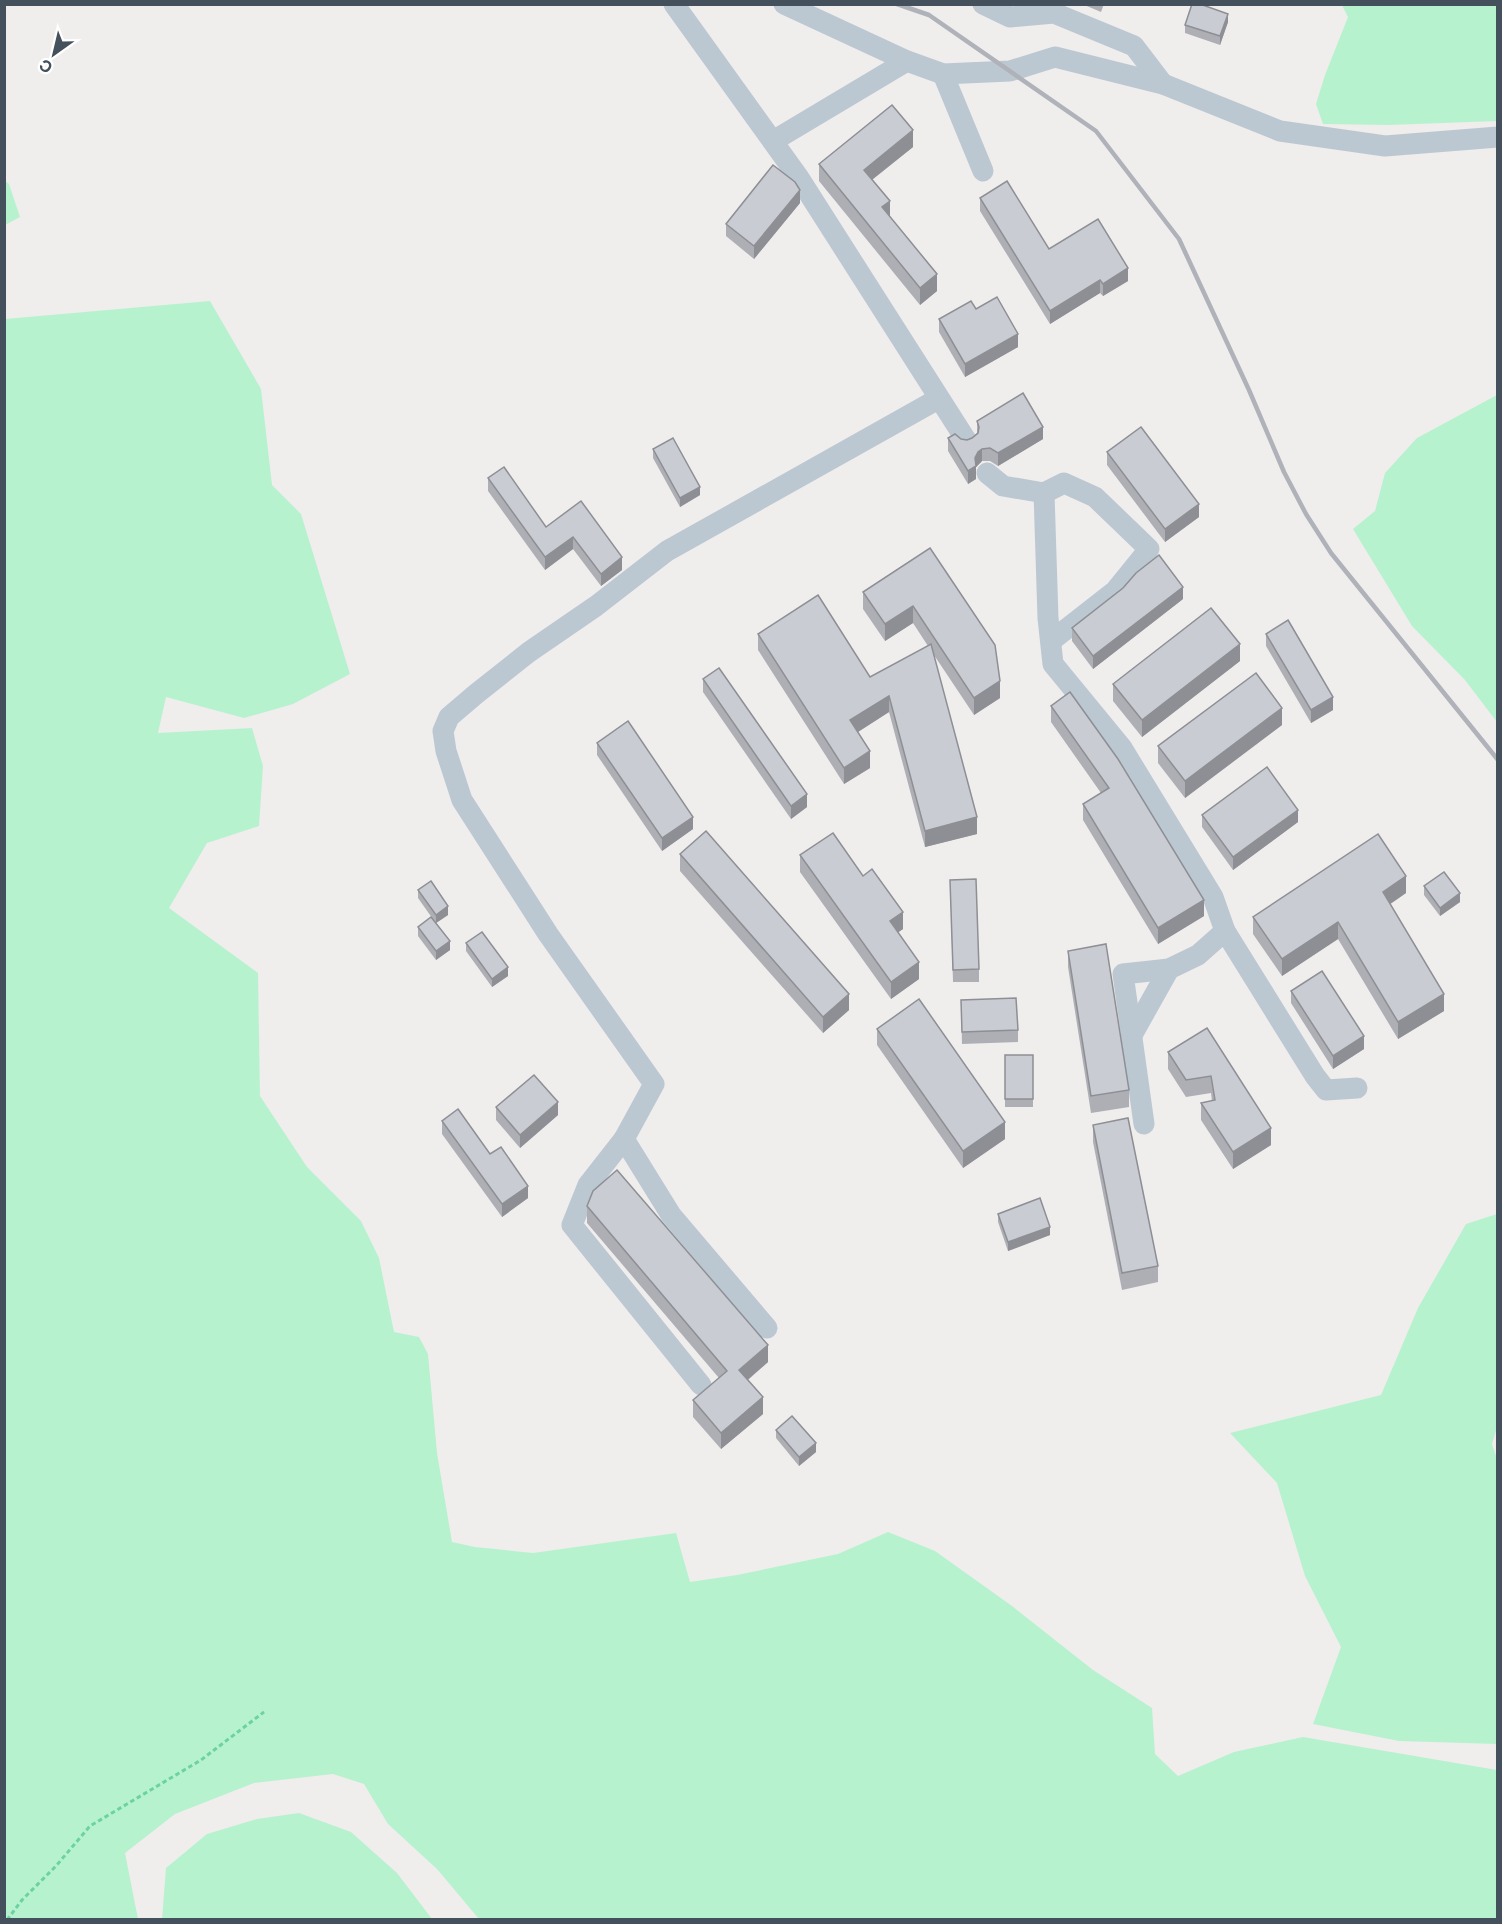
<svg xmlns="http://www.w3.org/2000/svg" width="1502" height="1924" font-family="Inter,sans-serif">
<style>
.green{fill:#b7f2ce}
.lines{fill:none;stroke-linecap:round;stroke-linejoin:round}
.path{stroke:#6dd2a1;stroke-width:3;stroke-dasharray:4.5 3;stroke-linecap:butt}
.minor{stroke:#bcc8d1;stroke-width:21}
.rail{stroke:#afb2b8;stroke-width:4.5}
.wall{fill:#adafb5}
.shaded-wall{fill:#8d8f94}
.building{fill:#c9ccd3;stroke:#8d8f94;stroke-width:1.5}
</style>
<rect width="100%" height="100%" fill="#f0eded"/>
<g class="green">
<polygon points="1342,5 1497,5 1497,121 1389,125 1323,124 1316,104 1325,75 1348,17"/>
<polygon points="4,180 9,184 20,217 5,225"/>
<polygon points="210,301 261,389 272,485 301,514 350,674 293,704 244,718 166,697 158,733 252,728 263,766 259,826 207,843 169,908 258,973 260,1096 307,1167 361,1221 379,1258 394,1332 419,1337 428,1354 437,1453 452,1542 475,1547 533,1553 676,1533 690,1582 737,1575 838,1554 888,1532 935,1551 1012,1606 1093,1670 1152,1708 1155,1754 1178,1776 1234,1752 1303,1737 1497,1770 1497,1919 479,1919 437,1869 388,1824 364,1784 333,1774 254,1783 175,1814 125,1853 138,1919 5,1919 5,319"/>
<polygon points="1497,395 1497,722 1465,680 1412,626 1353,529 1375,511 1385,473 1417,438"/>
<polygon points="1497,1214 1498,1424 1492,1444 1498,1462 1497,1744 1399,1741 1313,1724 1341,1647 1305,1576 1277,1483 1230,1433 1381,1395 1418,1308 1466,1224"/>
<polygon points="299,1813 351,1832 397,1873 432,1919 162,1919 166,1868 207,1834 257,1819"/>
</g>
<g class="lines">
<polyline class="path" points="7,1920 22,1900 56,1866 90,1826 201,1760 264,1712"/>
<g class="minor">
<polyline points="674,4 799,178 966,440"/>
<polyline points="784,4 907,61 943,74 1010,71 1055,57 1163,84 1280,131 1385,146 1498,137"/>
<polyline points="983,4 1010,17 1054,13 1134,46 1163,84"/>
<polyline points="943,74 983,171"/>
<polyline points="773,141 907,61"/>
<polyline points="987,473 1003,486 1044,493 1048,618 1053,664 1122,748 1213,897 1225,931 1315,1076 1326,1090 1357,1088"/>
<polyline points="1044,493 1064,483 1095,497 1149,549 1115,591 1051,641"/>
<polyline points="1132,1035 1169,969"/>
<polyline points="1144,1124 1123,974 1169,969 1198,955 1225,931"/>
<polyline points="624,1139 588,1185 572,1225 701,1385"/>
<polyline points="767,1328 671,1215 624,1139 654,1084 548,934 462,800 446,751 443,731 449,717 476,694 529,652 596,606 667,551 938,399"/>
</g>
<polyline class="rail" points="897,4 929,15 1096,131 1179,239 1249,390 1284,472 1306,514 1331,553 1498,760"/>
</g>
<g class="wall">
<polygon points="1082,4 1104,4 1101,12"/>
<polygon points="1228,22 1220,45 1185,33 1185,25"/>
<polygon points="913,147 872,180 890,217 937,291 920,305 819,181 819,164"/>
<polygon points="980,198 1049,249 1128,281 1103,296 1100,293 1050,324 980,211"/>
<polygon points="800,203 754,259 726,236 726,224"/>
<polygon points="976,309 1018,347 965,377 939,332 939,319"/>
<polygon points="977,421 1043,439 998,466 990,461 982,461 976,467 976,479 968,484 948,451 948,438 967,440 972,438 977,433"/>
<polygon points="653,449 700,495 680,507 653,458"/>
<polygon points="1107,452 1199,517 1165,542 1107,465"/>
<polygon points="488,478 546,527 581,501 622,570 601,586 573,549 545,570 488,491"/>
<polygon points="930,548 1000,698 974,715 934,655 977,834 925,847 889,712 858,732 870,768 844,784 758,650 758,634 870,677 928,646 913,623 885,641 863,609 863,592"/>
<polygon points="1183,599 1093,669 1072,641 1072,628"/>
<polygon points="1266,634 1333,710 1311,723 1266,646"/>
<polygon points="1240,661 1142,737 1113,701 1113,684"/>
<polygon points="703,679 807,807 791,819 703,692"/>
<polygon points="1051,706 1204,916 1158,944 1083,820 1083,804 1101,793 1051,722"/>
<polygon points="1282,725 1185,798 1158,763 1158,746"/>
<polygon points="597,743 693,829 662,851 597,755"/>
<polygon points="1202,815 1298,822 1233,870 1202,827"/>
<polygon points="680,854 849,1010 823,1033 680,871"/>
<polygon points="800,855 863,876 903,929 898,932 919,979 891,999 800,872"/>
<polygon points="950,880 979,969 979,982 953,982"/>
<polygon points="1424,886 1460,902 1440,916 1424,895"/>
<polygon points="418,890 448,915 436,923 450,950 436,960 418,936 418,927 435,922 418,898"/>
<polygon points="1406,893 1390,904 1444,1011 1398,1039 1338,939 1282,976 1253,934 1253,917"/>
<polygon points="466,943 508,976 492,987 466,951"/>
<polygon points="1068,951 1129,1090 1129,1107 1091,1113 1068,967"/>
<polygon points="1291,991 1364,1049 1333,1069 1291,1003"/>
<polygon points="961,1000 1018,1030 1018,1042 962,1044"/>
<polygon points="1207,1028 1271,1145 1233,1169 1201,1120 1201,1103 1212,1101 1211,1093 1186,1097 1168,1069 1168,1052"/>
<polygon points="877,1029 1005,1139 963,1168 877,1045"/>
<rect x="1005" y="1055" width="28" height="52"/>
<polygon points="496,1107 558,1115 520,1148 496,1120"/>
<polygon points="442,1121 490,1154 528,1198 502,1217 442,1134"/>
<polygon points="1093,1125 1158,1266 1158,1282 1122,1290 1093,1142"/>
<polygon points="587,1206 768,1362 748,1380 763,1414 721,1449 693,1417 693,1400 719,1378 587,1223"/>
<polygon points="998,1214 1050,1235 1008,1251 998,1222"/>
<polygon points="776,1430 816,1452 799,1466 776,1438"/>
</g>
<g class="shaded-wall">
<polygon points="1228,14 1228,22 1220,45 1220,36"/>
<polygon points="913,130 913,147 864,186 864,170"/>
<polygon points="800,190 800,203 754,259 754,246"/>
<polygon points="890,201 890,218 882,207"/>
<polygon points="1128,268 1128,281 1103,296 1103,284"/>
<polygon points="937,274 937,291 920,305 920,288"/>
<polygon points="1100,280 1100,293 1050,324 1050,311"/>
<polygon points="1018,334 1018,347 965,377 965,364"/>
<polygon points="1043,427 1043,439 998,466 998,453"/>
<polygon points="982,449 982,461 976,467 976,479 968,484 968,471 978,452"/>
<polygon points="700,487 700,495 680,507 680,498"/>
<polygon points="1199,504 1199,517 1165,542 1165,529"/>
<polygon points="573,537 573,549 545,570 545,557"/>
<polygon points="622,557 622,570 601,586 601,574"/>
<polygon points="1183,587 1183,599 1093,669 1093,656"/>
<polygon points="913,606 913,623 885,641 885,624"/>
<polygon points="1240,644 1240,661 1142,737 1142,720"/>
<polygon points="1000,681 1000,698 974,715 974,698"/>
<polygon points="889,696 889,712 850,737 850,720"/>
<polygon points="1333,697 1333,710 1311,723 1311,710"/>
<polygon points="1282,708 1282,725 1185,798 1185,781"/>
<polygon points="870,751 870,768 844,784 844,768"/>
<polygon points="807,794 807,807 791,819 791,806"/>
<polygon points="1298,810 1298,822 1233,870 1233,857"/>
<polygon points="693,817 693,829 662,851 662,838"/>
<polygon points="977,817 977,834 925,847 925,831"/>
<polygon points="1406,876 1406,893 1383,909 1383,892"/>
<polygon points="1460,893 1460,902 1440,916 1440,908"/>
<polygon points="1204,900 1204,916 1158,944 1158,928"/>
<polygon points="448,906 448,915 436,923 436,915"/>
<polygon points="903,912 903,929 890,938 890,921"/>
<polygon points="1338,922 1338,939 1282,976 1282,959"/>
<polygon points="450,941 450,950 436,960 436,951"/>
<polygon points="919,962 919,979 891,999 891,982"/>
<polygon points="508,967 508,976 492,987 492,979"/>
<polygon points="849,994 849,1010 823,1033 823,1017"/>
<polygon points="1444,994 1444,1011 1398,1039 1398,1022"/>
<polygon points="1364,1036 1364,1049 1333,1069 1333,1056"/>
<polygon points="558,1102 558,1115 520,1148 520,1135"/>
<polygon points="1005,1122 1005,1139 963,1168 963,1151"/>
<polygon points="1271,1128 1271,1145 1233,1169 1233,1152"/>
<polygon points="528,1186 528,1198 502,1217 502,1204"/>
<polygon points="1050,1227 1050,1235 1008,1251 1008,1242"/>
<polygon points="768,1345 768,1362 739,1387 739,1370"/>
<polygon points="763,1397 763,1414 721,1449 721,1433"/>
<polygon points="816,1443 816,1452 799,1466 799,1457"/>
</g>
<g class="building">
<polygon points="1192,4 1200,4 1228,14 1220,36 1185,25"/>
<polygon points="892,105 913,130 864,170 890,201 882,207 937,274 920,288 819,164"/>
<polygon points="773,165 795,182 800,190 754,246 726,224"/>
<polygon points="1007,181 1049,249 1098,219 1128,268 1103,284 1100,280 1050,311 980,198"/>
<polygon points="997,297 1018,334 965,364 939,319 971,301 976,309"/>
<polygon points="1023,393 1043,427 998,453 990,448 982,449 978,452 975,458 976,466 968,471 948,438 955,434 961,439 967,440 972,438 978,433 979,427 977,421"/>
<polygon points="1141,427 1199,504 1165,529 1107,452"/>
<polygon points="673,438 700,487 680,498 653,449"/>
<polygon points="504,467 546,527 581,501 622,557 601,574 573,537 545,557 488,478"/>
<polygon points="930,548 995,645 1000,681 974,698 913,606 885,624 863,592"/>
<polygon points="1159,555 1183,587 1093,656 1072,628 1123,588 1136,573"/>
<polygon points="818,595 870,677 931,644 977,817 925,831 889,696 850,720 870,751 844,768 758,634"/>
<polygon points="1211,608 1240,644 1142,720 1113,684"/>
<polygon points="1288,620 1333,697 1311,710 1266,634"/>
<polygon points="719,668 807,794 791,806 703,679"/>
<polygon points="1256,673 1282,708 1185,781 1158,746"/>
<polygon points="1070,692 1118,759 1204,900 1158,928 1083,804 1109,788 1051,706"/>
<polygon points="628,721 693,817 662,838 597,743"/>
<polygon points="1267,767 1298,810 1233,857 1202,815"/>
<polygon points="706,831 849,994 823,1017 680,854"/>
<polygon points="833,833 863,876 872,869 903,912 890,921 919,962 891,982 800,855"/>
<polygon points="1378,834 1406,876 1383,892 1444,994 1398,1022 1338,922 1282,959 1253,917"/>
<polygon points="1444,872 1460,893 1440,908 1424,886"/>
<polygon points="976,879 979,969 953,970 950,880"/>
<polygon points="431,881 448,906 436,915 418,890"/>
<polygon points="431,917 450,941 436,951 418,927"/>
<polygon points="482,932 508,967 492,979 466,943"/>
<polygon points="1106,944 1129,1090 1091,1096 1068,951"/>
<polygon points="1322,971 1364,1036 1333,1056 1291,991"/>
<polygon points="1016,998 1018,1030 962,1032 961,1000"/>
<polygon points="919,999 1005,1122 963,1151 877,1029"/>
<polygon points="1207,1028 1271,1128 1233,1152 1201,1103 1215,1100 1211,1076 1186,1080 1168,1052"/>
<rect x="1005" y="1055" width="28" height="44"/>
<polygon points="534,1075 558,1102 520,1135 496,1107"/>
<polygon points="458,1109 490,1154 501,1147 528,1186 502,1204 442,1121"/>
<polygon points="1128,1118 1158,1266 1122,1273 1093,1125"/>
<polygon points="617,1170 768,1345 739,1370 763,1397 721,1433 693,1400 727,1371 587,1206 593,1191"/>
<polygon points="1040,1198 1050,1227 1008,1242 998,1214"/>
<polygon points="792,1416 816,1443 799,1457 776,1430"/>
</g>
<rect width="1502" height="1924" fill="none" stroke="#44515c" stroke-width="12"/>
<g transform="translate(54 54) rotate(214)" stroke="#ffffff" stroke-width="4.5" paint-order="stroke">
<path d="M0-4.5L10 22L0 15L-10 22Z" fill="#44515c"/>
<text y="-9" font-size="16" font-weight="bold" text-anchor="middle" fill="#44515c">С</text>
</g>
</svg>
